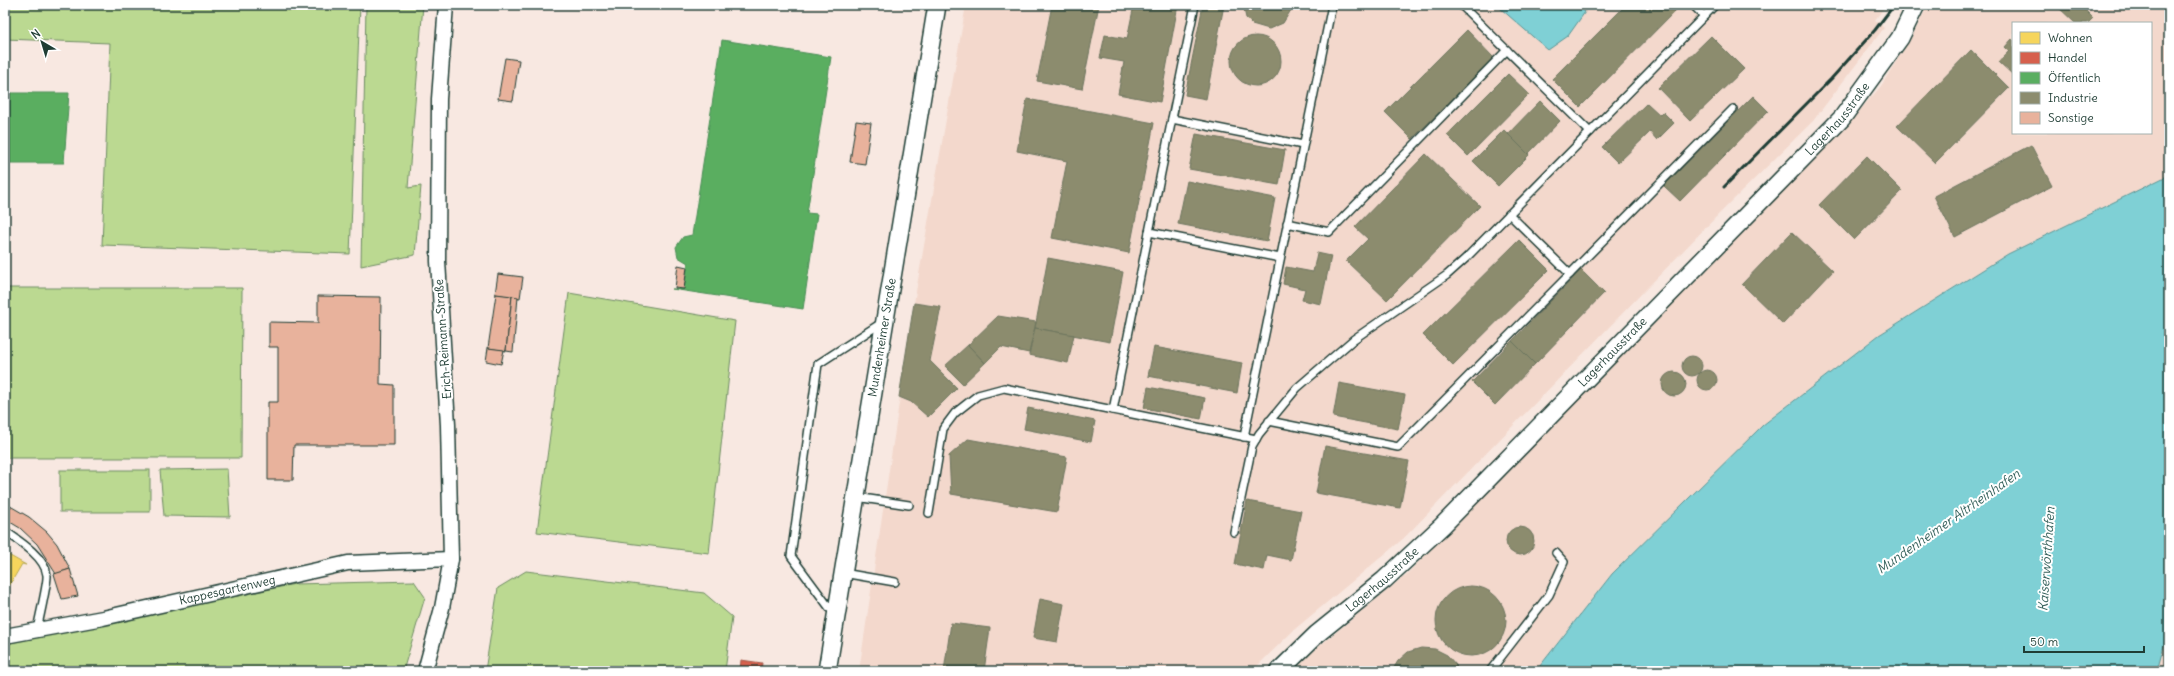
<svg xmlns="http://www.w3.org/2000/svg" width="2174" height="676" font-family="Delius,sans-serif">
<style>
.built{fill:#f3d8cc;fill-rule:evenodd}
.green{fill:#bbd991;stroke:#6d8b62}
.water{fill:#7fd0d5;stroke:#599595}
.homes{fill:#f6d55c;stroke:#b6a750}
.shops{fill:#d6604d;stroke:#9f5646}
.public{fill:#5aae61;stroke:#488c54}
.industry{fill:#8c8c6e;stroke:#6b745d}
.building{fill:#e8b29c;stroke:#1f3d34}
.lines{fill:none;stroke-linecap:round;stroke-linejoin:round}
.service-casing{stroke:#1f3d34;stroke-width:10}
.minor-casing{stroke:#1f3d34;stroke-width:17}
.tertiary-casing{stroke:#1f3d34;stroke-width:20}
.service{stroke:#fff;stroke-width:7}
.minor{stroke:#fff;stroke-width:14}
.tertiary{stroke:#fff;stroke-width:17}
.rail{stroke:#1f3d34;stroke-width:3}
.labels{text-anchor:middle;stroke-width:4;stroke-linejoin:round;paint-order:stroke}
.street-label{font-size:12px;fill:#1f3d34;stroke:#fff}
.water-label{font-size:13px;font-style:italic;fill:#37625c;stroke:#fff}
</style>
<rect width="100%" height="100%" fill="#f8e8e1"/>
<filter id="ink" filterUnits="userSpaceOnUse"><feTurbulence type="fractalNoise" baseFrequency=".025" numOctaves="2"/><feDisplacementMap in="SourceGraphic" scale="8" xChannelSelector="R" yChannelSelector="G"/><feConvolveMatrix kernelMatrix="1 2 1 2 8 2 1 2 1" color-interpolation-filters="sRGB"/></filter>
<g filter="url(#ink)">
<g class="built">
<polygon points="966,5 1886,5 1875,20 1884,28 1813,121 1719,214 1404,538 1295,629 1252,671 859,671 914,303"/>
<path d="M1928 5H2169V175L2008 254 1879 335 1763 425 1612 574 1536 671H1293L1317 648 1406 575 1850 122 1881 86 1914 33ZM2013 23H2151V133H2013Z"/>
<polygon points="2169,627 2169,671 2157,671 2160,655"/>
</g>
<g class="green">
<polygon points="5,5 360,5 350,254 102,245 110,43 5,39"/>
<polygon points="366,5 423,5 408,188 421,186 415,255 361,266"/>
<polygon points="5,288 242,288 241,458 5,458"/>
<polygon points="569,293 735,321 709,553 537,532"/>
<polygon points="227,469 230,517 164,516 160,470"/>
<rect x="60" y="470" width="90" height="42"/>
<polygon points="526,571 704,593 732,617 725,671 485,671 498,588"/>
<polygon points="414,581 425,597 403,671 5,671 5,644 295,584"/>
</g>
<g class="water">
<polygon points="1499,5 1581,5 1585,12 1568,36 1548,50 1500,8"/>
<polygon points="2169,175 2169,627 2157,671 1536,671 1612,574 1763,425 1879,335 2008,254"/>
</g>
<polygon class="homes" points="5,553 26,565 22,564 5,593"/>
<polygon class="shops" points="741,660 762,663 761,671 740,671"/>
<g class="public">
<polygon points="722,40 831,57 807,213 817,214 803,309 672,289 684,289 688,263 678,257 676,247 683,237 692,235"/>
<polygon points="5,93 69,93 64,163 5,163"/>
</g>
<g class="industry">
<polygon points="1052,5 1099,5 1082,89 1037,81"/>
<polygon points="1134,5 1178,5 1160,102 1118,94 1124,62 1100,58 1105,35 1127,39"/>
<polygon points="1203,5 1224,5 1206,99 1185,95"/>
<polygon points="1243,5 1292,5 1291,10 1283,23 1269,29 1252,24 1246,18"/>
<polygon points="1626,5 1675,5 1678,8 1580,107 1552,79"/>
<polygon points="2056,5 2080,5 2093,18 2088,23 2075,23"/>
<polygon points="1467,30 1494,58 1412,139 1385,112"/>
<polygon points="1711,36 1744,69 1690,121 1658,88"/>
<circle cx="1256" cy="61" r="25"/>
<polygon points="2012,39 2013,40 2013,75 1999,62 2009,51 2005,47"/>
<polygon points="1971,50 2009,88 1935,163 1897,126"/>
<polygon points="1508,74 1529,94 1468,156 1447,135"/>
<polygon points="1753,96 1768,111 1680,201 1664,186"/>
<polygon points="1027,99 1154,123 1129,253 1052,238 1067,161 1017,151"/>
<polygon points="1540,101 1560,121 1528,154 1508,134"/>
<polygon points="1647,103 1660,115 1663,112 1674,123 1657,140 1650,132 1618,163 1602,147"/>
<polygon points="1504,130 1529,155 1498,186 1473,161"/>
<polygon points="1196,134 1285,150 1279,185 1189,169"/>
<polygon points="2031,145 2052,186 1955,237 1934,196"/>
<polygon points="1426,154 1480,206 1387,300 1346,261 1368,239 1355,227"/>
<polygon points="1867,156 1902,191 1854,240 1819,205"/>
<polygon points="1187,181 1275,198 1267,241 1178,224"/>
<polygon points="1792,232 1833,271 1783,324 1742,284"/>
<polygon points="1519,240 1549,270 1453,365 1423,335"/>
<polygon points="1317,253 1331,256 1321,304 1302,300 1305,289 1283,284 1286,267 1313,272"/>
<polygon points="1048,258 1123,272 1110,342 1035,328"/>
<polygon points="1581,270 1604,293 1535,364 1512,341"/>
<polygon points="914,303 941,307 930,361 957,388 928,417 911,402 899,397"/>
<polygon points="998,316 1036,322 1029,353 1001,347 985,363 968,345"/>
<polygon points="1035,328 1074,335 1068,363 1029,355"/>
<polygon points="1512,341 1535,364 1495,405 1472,382"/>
<polygon points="968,345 985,363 963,384 945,366"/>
<polygon points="1154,347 1242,363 1237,393 1148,376"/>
<circle cx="1692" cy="366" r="10"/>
<circle cx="1707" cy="380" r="10"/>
<circle cx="1674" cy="384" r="12"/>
<polygon points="1339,383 1405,395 1398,429 1333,417"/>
<polygon points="1148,387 1205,398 1201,419 1144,408"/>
<polygon points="1028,408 1095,421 1091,442 1024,429"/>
<polygon points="968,439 1067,457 1057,512 951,494 949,456"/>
<polygon points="1325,446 1409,461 1400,508 1316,493"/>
<polygon points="1247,501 1301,511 1291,560 1267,555 1264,570 1235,564"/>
<circle cx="1520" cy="541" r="14"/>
<circle cx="1471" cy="621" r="35"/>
<polygon points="1040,599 1064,604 1057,642 1033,638"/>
<polygon points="951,623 990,628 984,671 944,671"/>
<polygon points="1421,648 1435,649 1447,655 1456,665 1458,671 1392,671 1398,661 1408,652"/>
</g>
<g class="building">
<polygon points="505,58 519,60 513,101 498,99"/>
<polygon points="856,121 871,123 865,164 850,162"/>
<polygon points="678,265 687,267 684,289 675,288"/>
<polygon points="498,274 523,277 520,298 495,294"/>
<polygon points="496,294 512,296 506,351 488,348"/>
<polygon points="318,296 381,297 380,384 394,385 394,445 294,445 293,480 268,480 268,402 278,402 278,347 269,347 269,322 318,323"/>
<polygon points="512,296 518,297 513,352 506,351"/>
<polygon points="488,348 504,350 501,364 486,361"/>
<polygon points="5,503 29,517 47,532 57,544 70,569 56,574 37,544 20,528 5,519"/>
<polygon points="70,569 78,596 62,599 54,574"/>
</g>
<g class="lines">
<defs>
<g id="service">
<polyline points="1195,5 1113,410 1256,439"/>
<polyline points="1461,5 1590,132"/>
<polyline points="1693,5 1704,16"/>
<polyline points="1172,119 1303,145"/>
<polyline points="1509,214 1570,274 1733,109"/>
<polyline points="1287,223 1329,232 1507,50"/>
<polyline points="1149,232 1280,258"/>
<polyline points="1269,421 1398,447 1570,274"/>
<polyline points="1244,437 1332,5"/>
<polyline points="856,497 909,505"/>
<polyline points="929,513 943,429 955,413 978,395 1004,388 1113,410"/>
<path d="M5 531C18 540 45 557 47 575 48 582 39 619 37 630"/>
<polyline points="1234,532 1252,446 1259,434 1297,388 1354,339 1447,275 1466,258 1715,5"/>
<polyline points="843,573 895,582"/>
<polyline points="834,614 791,556 818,364 883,322"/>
<polyline points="1490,671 1549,595 1564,562 1556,553"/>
</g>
<g id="minor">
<path id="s1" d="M5 636 103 618 348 563 451 559"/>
<polyline points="425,671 442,608 451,559 448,425 438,261 439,99 446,5"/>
</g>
<g id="tertiary">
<path id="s2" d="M827 671 937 5"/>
<path id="s3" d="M1279 671 1317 634 1384 580 1442 526 1842 118 1900 38 1916 5"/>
</g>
</defs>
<use href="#service" class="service-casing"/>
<use href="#minor" class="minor-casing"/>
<use href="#tertiary" class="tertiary-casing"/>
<use href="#service" class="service"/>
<use href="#minor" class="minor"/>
<use href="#tertiary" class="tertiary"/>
<polyline class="rail" points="1724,187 1831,79 1875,30 1894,5"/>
</g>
</g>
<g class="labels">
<g class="street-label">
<text dy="4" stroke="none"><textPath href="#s3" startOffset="786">Lagerhausstraße</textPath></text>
<text dy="4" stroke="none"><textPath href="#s2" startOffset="338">Mundenheimer Straße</textPath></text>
<text transform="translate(443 339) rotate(-94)" y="4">Erich-Reimann-Straße</text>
<text dy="4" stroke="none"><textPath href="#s3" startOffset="462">Lagerhausstraße</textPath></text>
<text dy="4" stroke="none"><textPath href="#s3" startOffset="138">Lagerhausstraße</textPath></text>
<text dy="4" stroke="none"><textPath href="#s1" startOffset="227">Kappesgartenweg</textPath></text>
</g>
<g class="water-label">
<text transform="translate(1948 521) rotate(-35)" y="5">Mundenheimer Altrheinhafen</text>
<text transform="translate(2046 559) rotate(-86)" y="5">Kaiserwörthhafen</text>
</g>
</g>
<rect width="2174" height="676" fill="none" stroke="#fff" stroke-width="20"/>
<rect x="10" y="10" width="2154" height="656" fill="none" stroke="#1f3d34" stroke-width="1.5" filter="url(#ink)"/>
<rect x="2012" y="22" width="140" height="112" fill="#ffffff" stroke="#a5b1ae"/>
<rect x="2020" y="32" width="20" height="12" fill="#f6d55c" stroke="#a5b1ae"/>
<text x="2048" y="42" font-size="12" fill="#1f3d34">Wohnen</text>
<rect x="2020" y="52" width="20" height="12" fill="#d6604d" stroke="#a5b1ae"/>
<text x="2048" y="62" font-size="12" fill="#1f3d34">Handel</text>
<rect x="2020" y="72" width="20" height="12" fill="#5aae61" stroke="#a5b1ae"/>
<text x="2048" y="82" font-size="12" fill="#1f3d34">Öffentlich</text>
<rect x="2020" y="92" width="20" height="12" fill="#8c8c6e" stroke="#a5b1ae"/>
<text x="2048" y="102" font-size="12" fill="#1f3d34">Industrie</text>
<rect x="2020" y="112" width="20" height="12" fill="#e8b29c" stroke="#a5b1ae"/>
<text x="2048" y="122" font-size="12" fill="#1f3d34">Sonstige</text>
<g transform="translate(42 42) rotate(322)" stroke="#ffffff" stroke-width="3" paint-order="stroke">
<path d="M0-3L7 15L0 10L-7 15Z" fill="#1f3d34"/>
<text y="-6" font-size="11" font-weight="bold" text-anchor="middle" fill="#1f3d34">N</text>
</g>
<path d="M2024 646v6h120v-6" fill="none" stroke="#1f3d34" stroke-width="2"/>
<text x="2030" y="646" font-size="12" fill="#1f3d34" stroke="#ffffff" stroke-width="3" paint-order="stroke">50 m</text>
</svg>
